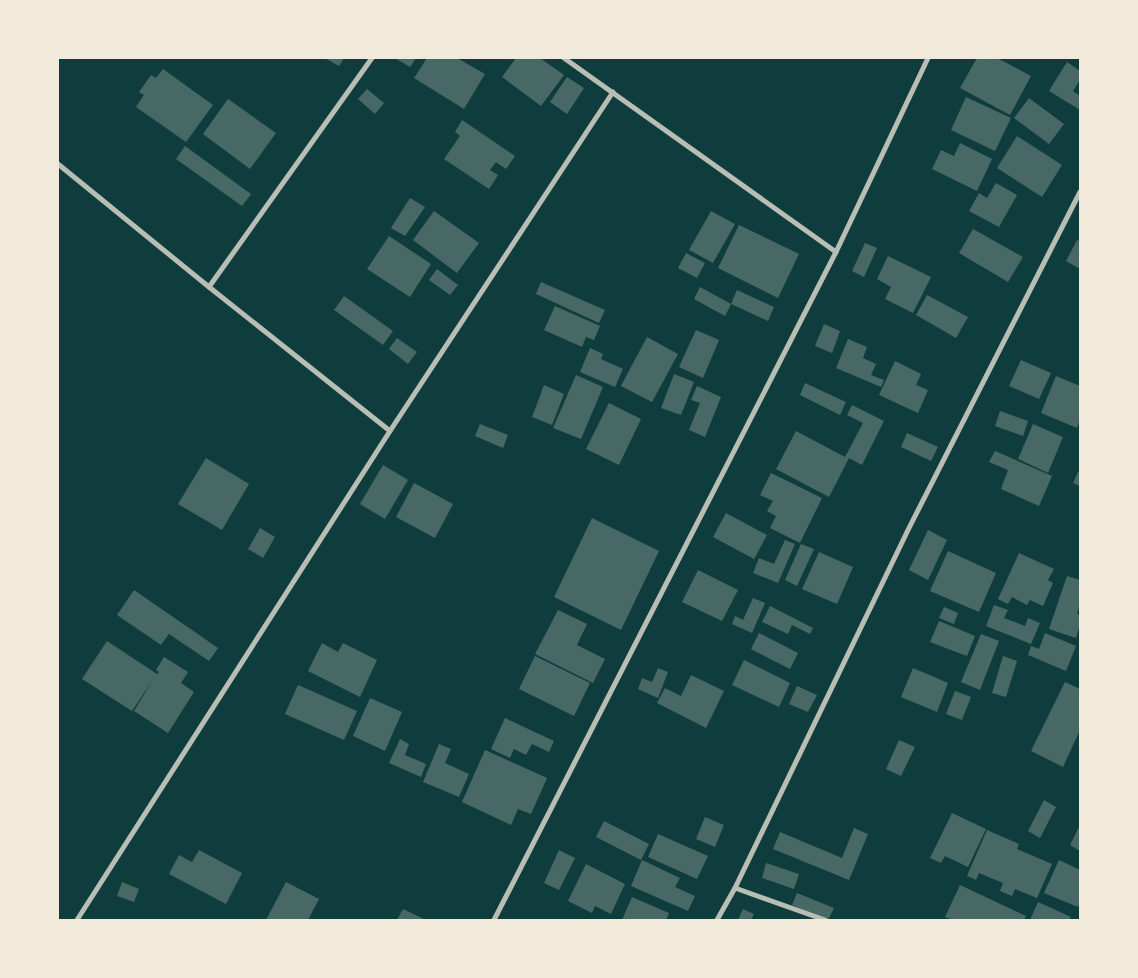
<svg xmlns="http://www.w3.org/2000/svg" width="1138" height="978" font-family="Lora,serif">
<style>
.building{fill:#486865}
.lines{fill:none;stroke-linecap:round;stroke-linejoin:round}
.minor{stroke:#b8beb3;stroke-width:5}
</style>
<rect width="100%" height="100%" fill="#0f3d3e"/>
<g class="building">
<polygon points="325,58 344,58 339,66"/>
<polygon points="395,58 416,58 410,67"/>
<polygon points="427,58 457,58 485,74 464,109 414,78"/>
<polygon points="516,58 540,58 564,75 541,106 502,77"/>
<polygon points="977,58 997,58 1031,76 1010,115 960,88"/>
<polygon points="1067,62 1080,71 1080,80 1073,91 1080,96 1080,110 1049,91"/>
<polygon points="163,69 213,105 186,142 136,107 144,95 139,92 151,75 156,78"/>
<polygon points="567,77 584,88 567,114 550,102"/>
<polygon points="367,89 384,103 375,114 358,99"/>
<polygon points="966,97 1011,118 995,151 951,130"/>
<polygon points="1029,98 1064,124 1049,144 1014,118"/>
<polygon points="228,99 276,133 250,169 203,134"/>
<polygon points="462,120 515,156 506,169 496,162 490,170 498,175 489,189 444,159 460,136 455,132"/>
<polygon points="1017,136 1062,165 1042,197 997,168"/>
<polygon points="960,143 992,159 977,191 932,169 941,150 954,156"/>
<polygon points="185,146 251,194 242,206 176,159"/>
<polygon points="996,183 1017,195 999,227 969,211 979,193 987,198"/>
<polygon points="410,198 425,207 405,236 391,228"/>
<polygon points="434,211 479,243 457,273 413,240"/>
<polygon points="711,211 735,224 713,263 689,250"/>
<polygon points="739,225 799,254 778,298 718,268"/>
<polygon points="973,229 1023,257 1008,282 959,253"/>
<polygon points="389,236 431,264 410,297 367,269"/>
<polygon points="1077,240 1080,241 1080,269 1066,261"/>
<polygon points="865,243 877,248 864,277 852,271"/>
<polygon points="686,253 705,263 697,278 678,268"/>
<polygon points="888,256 931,277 913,313 885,299 891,287 877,279"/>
<polygon points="437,269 458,285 450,295 429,280"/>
<polygon points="541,282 605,310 599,323 536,294"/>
<polygon points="700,287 731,304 725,316 694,299"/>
<polygon points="737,290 774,307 768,321 731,304"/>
<polygon points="927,295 968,317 956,338 916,315"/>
<polygon points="344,296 393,331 383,345 334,310"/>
<polygon points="555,306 600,326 594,340 586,337 582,347 544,330"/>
<polygon points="824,324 840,331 832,353 815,346"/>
<polygon points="696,330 719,340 703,378 679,367"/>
<polygon points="647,337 678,354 652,402 621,386"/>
<polygon points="397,338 417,352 408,364 389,349"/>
<polygon points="848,339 867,347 863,358 876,364 871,375 884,380 881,387 836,368"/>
<polygon points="590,348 603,354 601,359 623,369 615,387 580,372"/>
<polygon points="1021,360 1051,373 1039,399 1009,386"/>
<polygon points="895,361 921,374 916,385 928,390 918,413 879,395"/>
<polygon points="674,374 694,382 681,415 661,408"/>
<polygon points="576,375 603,387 581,439 553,428"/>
<polygon points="1056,376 1080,386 1080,419 1077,428 1041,413"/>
<polygon points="805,383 846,402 840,415 800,395"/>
<polygon points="544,385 564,394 552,425 532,417"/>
<polygon points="697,386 721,397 705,437 689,430 700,403 691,400"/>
<polygon points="609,403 641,419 619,465 586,449"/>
<polygon points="852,405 884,421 862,465 849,458 829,497 776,469 796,431 845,457 863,423 847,415"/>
<polygon points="1000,411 1028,421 1023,436 995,426"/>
<polygon points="480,424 508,435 503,448 475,436"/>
<polygon points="1033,424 1063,437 1048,473 1018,459"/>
<polygon points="907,433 938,447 931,461 901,447"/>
<polygon points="995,451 1052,476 1039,506 1001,489 1008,470 989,462"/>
<polygon points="206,458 249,484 222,530 178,504"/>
<polygon points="383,465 408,480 385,519 360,504"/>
<polygon points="1078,472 1080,473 1080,486 1073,483"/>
<polygon points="771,473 822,498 800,543 770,528 776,516 767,511 773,501 760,495"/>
<polygon points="414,483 453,504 435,538 396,517"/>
<polygon points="726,513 767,535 754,559 713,537"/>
<polygon points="592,518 659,551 621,630 554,597"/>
<polygon points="260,528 275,537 263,558 248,549"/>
<polygon points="928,530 947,540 928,580 909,570"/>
<polygon points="785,540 795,544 778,583 753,573 759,558 774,564"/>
<polygon points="801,544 814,549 797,586 785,580"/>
<polygon points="948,551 996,573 979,612 930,591"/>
<polygon points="819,552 853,567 837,604 802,589"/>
<polygon points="1019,553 1054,569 1048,580 1053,583 1043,606 1030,600 1027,605 1012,597 1008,604 998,599"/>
<polygon points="698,570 738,590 722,621 682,602"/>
<polygon points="1067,576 1080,580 1080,604 1077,614 1080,615 1080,624 1076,638 1049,629"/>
<polygon points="134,590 218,648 209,661 169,634 161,645 117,615"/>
<polygon points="753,598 765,603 752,633 732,624 735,616 743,620"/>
<polygon points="994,605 1008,610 1004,618 1025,626 1028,618 1040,623 1031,644 986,626"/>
<polygon points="770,606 813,628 810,634 792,625 788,634 762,622"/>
<polygon points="944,607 958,613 954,624 939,618"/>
<polygon points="558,610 587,624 577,645 605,659 593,683 535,654"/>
<polygon points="939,621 975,636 967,656 930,642"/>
<polygon points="759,633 798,653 790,669 751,649"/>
<polygon points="1045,633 1076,646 1066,671 1028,655 1031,646 1039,649"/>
<polygon points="981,634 999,641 980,690 961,682"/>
<polygon points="107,641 157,674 159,672 156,670 164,657 188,672 181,683 194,692 168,733 134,711 154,678 132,711 82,679"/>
<polygon points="322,643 338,652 343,643 377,660 360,697 308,671"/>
<polygon points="535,656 590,683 574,716 519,689"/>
<polygon points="1003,656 1017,661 1006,697 992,693"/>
<polygon points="744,660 790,683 779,707 732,685"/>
<polygon points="658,668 668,672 658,698 638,689 642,678 652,682"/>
<polygon points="913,668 948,683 937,712 901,697"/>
<polygon points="691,675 724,691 706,728 657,703 665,688 681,696"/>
<polygon points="1065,682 1080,689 1080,730 1063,767 1031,751"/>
<polygon points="298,685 357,711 344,740 285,714"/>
<polygon points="797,686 817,695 808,712 789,704"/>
<polygon points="955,691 971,697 962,720 946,714"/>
<polygon points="370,698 402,712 385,751 353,736"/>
<polygon points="505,718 554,741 549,752 532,744 526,755 514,749 510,758 491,749"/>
<polygon points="400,739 409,744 405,755 426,764 421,777 389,763"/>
<polygon points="899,740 915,747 901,776 886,769"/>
<polygon points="439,744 451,749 445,763 469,774 459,797 423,782"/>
<polygon points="485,750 547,778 531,814 518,809 511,825 462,802"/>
<polygon points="1044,800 1056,807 1040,838 1028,831"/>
<polygon points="952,813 986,829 968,867 945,856 941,863 930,858"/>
<polygon points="705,817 724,825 715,847 696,839"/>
<polygon points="604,821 649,844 641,860 596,837"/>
<polygon points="1080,825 1080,851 1070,845"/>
<polygon points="854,828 868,834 849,880 773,849 780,832 842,858"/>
<polygon points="987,830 1019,844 1017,849 1052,864 1037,898 1015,889 1012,896 1000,891 1003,883 979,873 976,880 967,876"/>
<polygon points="658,834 708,856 697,879 648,857"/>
<polygon points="199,850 242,873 226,904 169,874 179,855 192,862"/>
<polygon points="559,850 575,858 559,890 544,883"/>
<polygon points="642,860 680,878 675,887 695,896 688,911 631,886"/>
<polygon points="1059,860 1080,870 1080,902 1078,907 1044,893"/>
<polygon points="766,863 799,874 794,889 762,878"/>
<polygon points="586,864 625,884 611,914 595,906 592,913 568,901"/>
<polygon points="122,882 139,889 134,902 117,896"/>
<polygon points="286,882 319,899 308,920 266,920"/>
<polygon points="960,885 1026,916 1024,920 953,920 945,917"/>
<polygon points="797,893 834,908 828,920 792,905"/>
<polygon points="632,897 669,913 666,920 622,920"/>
<polygon points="1038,902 1071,917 1069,920 1030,920"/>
<polygon points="403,909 426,920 397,920"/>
<polygon points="743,909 754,914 751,920 738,920"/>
</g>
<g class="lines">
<g class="minor">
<polyline points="564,58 836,252"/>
<polyline points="58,164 209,287 390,431"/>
<polyline points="209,287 372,58"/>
<polyline points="735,888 825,920"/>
<polyline points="77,920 390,431 613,92"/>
<polyline points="494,920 836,252 928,58"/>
<polyline points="717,920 735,888 909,528 1080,192"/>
</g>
</g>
<rect width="1138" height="978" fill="none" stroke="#f1e9da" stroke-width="118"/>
</svg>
